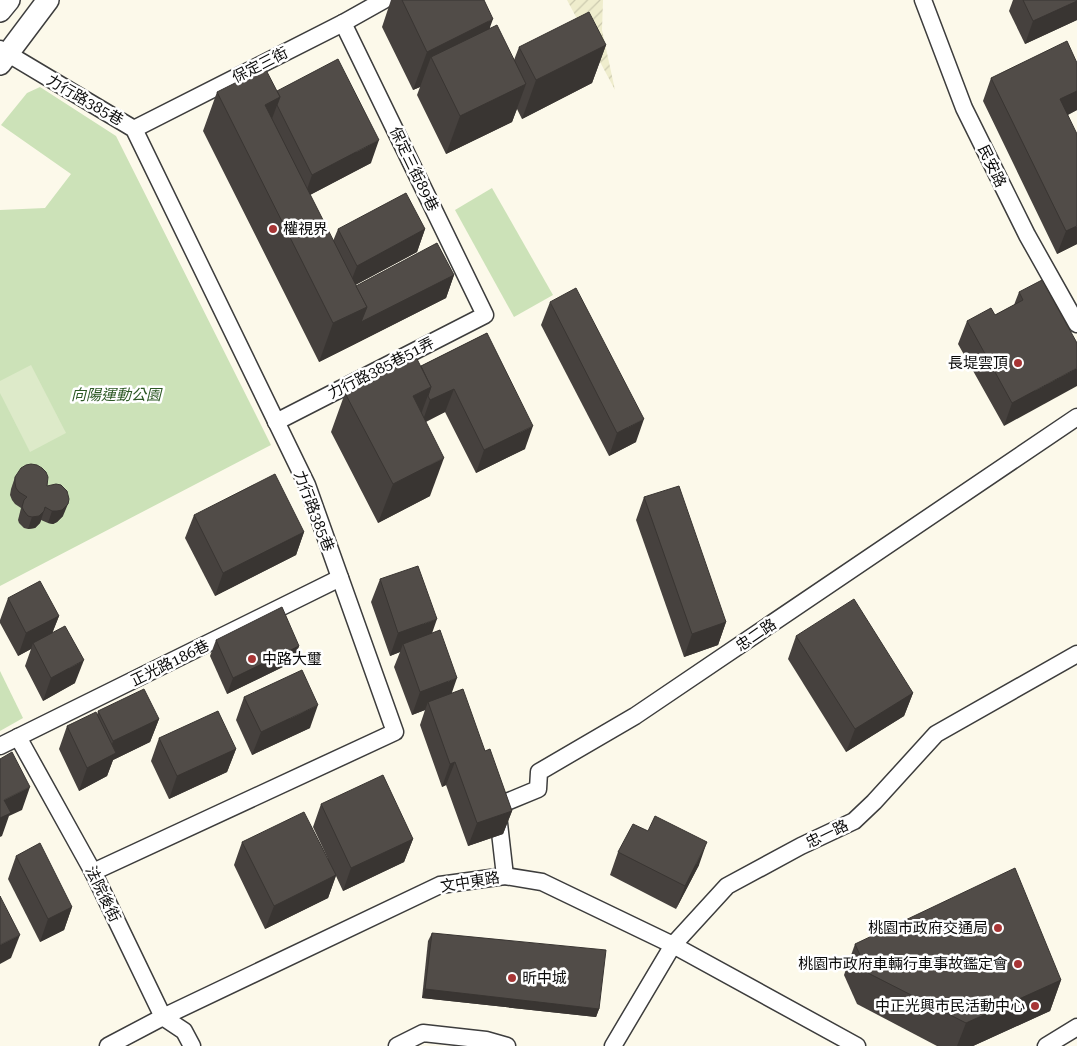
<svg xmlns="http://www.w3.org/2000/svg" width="1077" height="1046" font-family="'Roboto Serif','Noto Sans TC',serif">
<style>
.farmland{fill:url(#farmland-furrows)}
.grass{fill:#cce2b8}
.pitch{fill:#ddeac9}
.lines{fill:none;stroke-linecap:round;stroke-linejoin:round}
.minor-casing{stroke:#3d3d3d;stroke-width:19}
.tertiary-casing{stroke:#3d3d3d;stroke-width:24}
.minor{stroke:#fff;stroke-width:16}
.tertiary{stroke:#fff;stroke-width:21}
.wall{fill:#46413e}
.shaded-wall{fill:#393532}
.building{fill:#514c48;stroke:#393532}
.poi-dot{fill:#a73535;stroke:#fff;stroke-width:2}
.labels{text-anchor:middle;stroke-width:5;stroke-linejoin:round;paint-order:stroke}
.street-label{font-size:15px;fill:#0a0a0a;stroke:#fff}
.poi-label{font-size:15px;fill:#0a0a0a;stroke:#fff;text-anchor:end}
.park-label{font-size:15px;font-style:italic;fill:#2c5824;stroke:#fff}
</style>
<defs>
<pattern id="farmland-furrows" width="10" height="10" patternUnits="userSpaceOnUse" patternTransform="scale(1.25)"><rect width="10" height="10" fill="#efedcd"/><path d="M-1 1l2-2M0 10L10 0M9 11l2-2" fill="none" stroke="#cccaaf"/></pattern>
</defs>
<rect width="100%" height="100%" fill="#fcf9ea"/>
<polygon class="farmland" points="567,0 603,0 602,30 615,90"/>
<g class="grass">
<polygon points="40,87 116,136 271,445 0,586 0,210 45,208 71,174 1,125 27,93"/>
<polygon points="492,188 553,295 514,317 455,210"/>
<polygon points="0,671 23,718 0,731"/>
</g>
<polygon class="pitch" points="31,365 66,433 30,452 0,393 0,381"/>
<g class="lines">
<defs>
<g id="minor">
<polyline points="923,0 964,108 1027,235 1077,324"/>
<polyline points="0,49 134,129 307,485 395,732 93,872"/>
<polyline points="134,129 343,23 384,0"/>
<polyline points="276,422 485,315 343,23"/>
<polyline points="18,737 93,872 163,1017 184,1031 192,1046"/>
<polyline points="0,746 340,578"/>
<polyline points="505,876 497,806 538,789 539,772 635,716 1077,417"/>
<polyline points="108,1046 163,1017 440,885 505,876 542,882 673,945 857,1046"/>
<polyline points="397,1046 423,1033 486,1040 507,1046"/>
<polyline points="613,1046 673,945 727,886 801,846 854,821 874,802 936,734 1077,654"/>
<polyline points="1046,1046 1077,1027"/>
</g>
<g id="tertiary">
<polyline points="0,11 9,0"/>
<polyline points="0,64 48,0"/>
</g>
</defs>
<use href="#minor" class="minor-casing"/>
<use href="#tertiary" class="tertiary-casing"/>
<use href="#minor" class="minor"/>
<use href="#tertiary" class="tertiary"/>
</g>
<g class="wall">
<polygon points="391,0 484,0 490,28 514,60 519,47 606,45 592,83 522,119 517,109 512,122 446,154 417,95 420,87 413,90 382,27"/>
<polygon points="1013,0 1077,0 1077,20 1025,44 1009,11"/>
<polygon points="1077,63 1077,110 1068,115 1077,244 1057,254 983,101 991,78"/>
<polygon points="277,91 371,163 310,195 333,241 338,229 425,229 417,252 355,285 356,286 454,275 446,298 353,345 319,362 203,131 217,92"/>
<polygon points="1019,292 1077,343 1004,426 958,344 967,321 995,315 1014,305"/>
<polygon points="550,302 636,442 609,456 541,325"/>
<polygon points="487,333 525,449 476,473 445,412 426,422 430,496 378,523 331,432 345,393 421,366"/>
<polygon points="15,477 47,486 63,516 57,522 53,524 48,523 41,520 40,523 35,528 28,529 24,528 19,523 18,520 21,508 15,504 12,500 10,495 11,489"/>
<polygon points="644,497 726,622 718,645 684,657 636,520"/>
<polygon points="194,515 304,532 296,555 215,596 185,538"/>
<polygon points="380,579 432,633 452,694 485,751 512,811 503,834 468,846 446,785 442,787 420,725 425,710 412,715 394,667 400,652 390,656 371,602"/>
<polygon points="8,598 59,616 52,633 75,683 43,701 25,666 31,649 18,656 0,623 0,620"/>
<polygon points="796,636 913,693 904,716 846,752 788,659"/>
<polygon points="216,640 299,646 293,662 227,694 210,656"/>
<polygon points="244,697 310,728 252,755 236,720"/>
<polygon points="98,711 159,719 150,742 113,760 107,776 79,791 59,749 67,726 97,715"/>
<polygon points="159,738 236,749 227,772 169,799 151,761"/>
<polygon points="321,804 413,839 404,862 343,891 336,876 328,898 265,929 234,865 242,842 328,859 313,827"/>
<polygon points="618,852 699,865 676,909 610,875"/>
<polygon points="16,856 72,907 64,930 40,942 8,879"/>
<polygon points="432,933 599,1009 596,1017 422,998 428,941"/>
<polygon points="855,944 1061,980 1050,1011 973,1046 937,1046 857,1004 844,975"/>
</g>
<g class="shaded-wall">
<polygon points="1077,1 1077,20 1025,44 1033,21"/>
<polygon points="493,19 479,58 431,57 420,87 413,90 427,52"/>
<polygon points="606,45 592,83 522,119 536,80"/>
<polygon points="526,84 512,122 446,154 460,116"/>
<polygon points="1077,91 1077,110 1052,122 1060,99"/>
<polygon points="280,97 266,135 265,105"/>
<polygon points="379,140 371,163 304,198 312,175"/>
<polygon points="1077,226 1077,244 1057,254 1066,231"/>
<polygon points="425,229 417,252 348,289 357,266"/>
<polygon points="454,275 446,298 353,345 319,362 333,323 367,307"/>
<polygon points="1077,368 1077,386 1004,426 1012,403"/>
<polygon points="431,387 417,425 413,396"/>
<polygon points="454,389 445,412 422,423 430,400"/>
<polygon points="644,419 636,442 609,456 617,433"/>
<polygon points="533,426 525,449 476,473 484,450"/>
<polygon points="444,458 430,496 378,523 393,484"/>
<polygon points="68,504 63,516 57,522 53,524 48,523 52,511"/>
<polygon points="44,511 40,523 35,528 28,529 32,517"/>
<polygon points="304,532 296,555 215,596 223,573"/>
<polygon points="59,616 50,639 33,643 31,649 18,656 26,633"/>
<polygon points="437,619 429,642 403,644 400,652 390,656 398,633"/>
<polygon points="726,622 718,645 684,657 692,634"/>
<polygon points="299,646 293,662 227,694 233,678"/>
<polygon points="84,660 75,683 43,701 51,678"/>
<polygon points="457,678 449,701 428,702 425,710 412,715 420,692"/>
<polygon points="913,693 904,716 846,752 855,729"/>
<polygon points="318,705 310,728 252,755 261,732"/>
<polygon points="159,719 150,742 113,760 107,776 79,791 87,768 108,757 113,741"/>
<polygon points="236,749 227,772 169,799 177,776"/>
<polygon points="455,762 446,785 442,787 450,764"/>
<polygon points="30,787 22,810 9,816 2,836 0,837 0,812 4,800"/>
<polygon points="512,811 503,834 468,846 477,823"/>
<polygon points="413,839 404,862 343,891 351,868"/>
<polygon points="707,842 699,865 676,909 685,886"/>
<polygon points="336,875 328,898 265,929 274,906"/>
<polygon points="72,907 64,930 40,942 48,919"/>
<polygon points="20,935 11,958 0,964 0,945"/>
<polygon points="1061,980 1050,1011 973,1046 957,1046 966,1023"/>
<polygon points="425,989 599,1009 596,1017 422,998"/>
</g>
<g class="building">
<polygon points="402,0 484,0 493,19 427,52"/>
<polygon points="1023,0 1077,0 1077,1 1033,21"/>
<polygon points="589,12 606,45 536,80 519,47"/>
<polygon points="497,25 526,84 460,116 431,57"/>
<polygon points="1067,41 1077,63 1077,91 1060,99 1077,134 1077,226 1066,231 991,78"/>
<polygon points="338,59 379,140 312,175 277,105 280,97 277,91"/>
<polygon points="265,68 280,97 265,105 367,307 333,323 217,92"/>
<polygon points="406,193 425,229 357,266 338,229"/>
<polygon points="437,243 454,275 361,322 367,307 356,286"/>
<polygon points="1042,280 1077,343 1077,368 1012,403 967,321 991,308 995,315 1023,300 1019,292"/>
<polygon points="576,288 644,419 617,433 550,302"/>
<polygon points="487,333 533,426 484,450 454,389 430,400 428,396 431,387 421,366"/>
<polygon points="416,357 431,387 413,396 444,458 393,484 345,393"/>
<polygon points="31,464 37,465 42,468 46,472 48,477 47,486 56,484 61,485 67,491 69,499 68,504 62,510 57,511 52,511 45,507 44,511 39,516 32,517 28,516 24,511 22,507 24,500 27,497 19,492 16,488 15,483 15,477 21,468 26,465"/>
<polygon points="275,474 304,532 223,573 194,515"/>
<polygon points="679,486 726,622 692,634 644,497"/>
<polygon points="418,566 437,619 398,633 380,579"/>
<polygon points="40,581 59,616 26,633 8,598"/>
<polygon points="854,599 913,693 855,729 796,636"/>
<polygon points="282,607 299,646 233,678 216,640"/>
<polygon points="65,626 84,660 51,678 33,643"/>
<polygon points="440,630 457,678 420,692 403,644"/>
<polygon points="302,670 318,705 261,732 244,697"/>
<polygon points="144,689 159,719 113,741 98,711"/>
<polygon points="463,689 485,751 490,749 512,811 477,823 455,762 450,764 428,702"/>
<polygon points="218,711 236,749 177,776 159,738"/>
<polygon points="96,712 116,753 87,768 67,726"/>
<polygon points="12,752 30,787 4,800 11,813 0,818 0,759"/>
<polygon points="383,775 413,839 351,868 321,804"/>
<polygon points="304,812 336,875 274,906 242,842"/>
<polygon points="655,816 707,842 685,886 618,852 633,824 648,831"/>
<polygon points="40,843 72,907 48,919 16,856"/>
<polygon points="1015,868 1061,980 966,1023 868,973 855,944"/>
<polygon points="0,896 20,935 0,945"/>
<polygon points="432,933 606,950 599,1009 425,989"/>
</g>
<g class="poi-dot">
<circle cx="273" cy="229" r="5"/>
<circle cx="1018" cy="363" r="5"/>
<circle cx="252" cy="659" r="5"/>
<circle cx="998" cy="928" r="5"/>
<circle cx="1018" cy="964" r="5"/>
<circle cx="512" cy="978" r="5"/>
<circle cx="1035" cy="1006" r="5"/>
</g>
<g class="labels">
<g class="street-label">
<text transform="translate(260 65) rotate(-27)" y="5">保定三街</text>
<text transform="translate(85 100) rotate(30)" y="5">力行路385巷</text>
<text transform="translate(992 166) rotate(64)" y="5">民安路</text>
<text transform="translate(414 169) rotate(64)" y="5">保定三街89巷</text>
<text transform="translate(381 368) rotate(-27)" y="5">力行路385巷51弄</text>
<text transform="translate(314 511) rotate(69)" y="5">力行路385巷</text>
<text transform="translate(756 635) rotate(-34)" y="5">忠二路</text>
<text transform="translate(170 663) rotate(-26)" y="5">正光路186巷</text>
<text transform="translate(827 834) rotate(-26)" y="5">忠一路</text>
<text transform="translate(470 882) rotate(-9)" y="5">文中東路</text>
<text transform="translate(103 894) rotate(64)" y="5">法院後街</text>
</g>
<g class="poi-label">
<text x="283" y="234" text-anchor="start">權視界</text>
<text x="1008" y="368">長堤雲頂</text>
<text x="262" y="664" text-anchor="start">中路大璽</text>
<text x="988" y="933">桃園市政府交通局</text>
<text x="1008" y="969">桃園市政府車輛行車事故鑑定會</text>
<text x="522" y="983" text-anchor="start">昕中城</text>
<text x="1025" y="1011">中正光興市民活動中心</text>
</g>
<g class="park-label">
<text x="116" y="400">向陽運動公園</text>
</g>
</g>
</svg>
